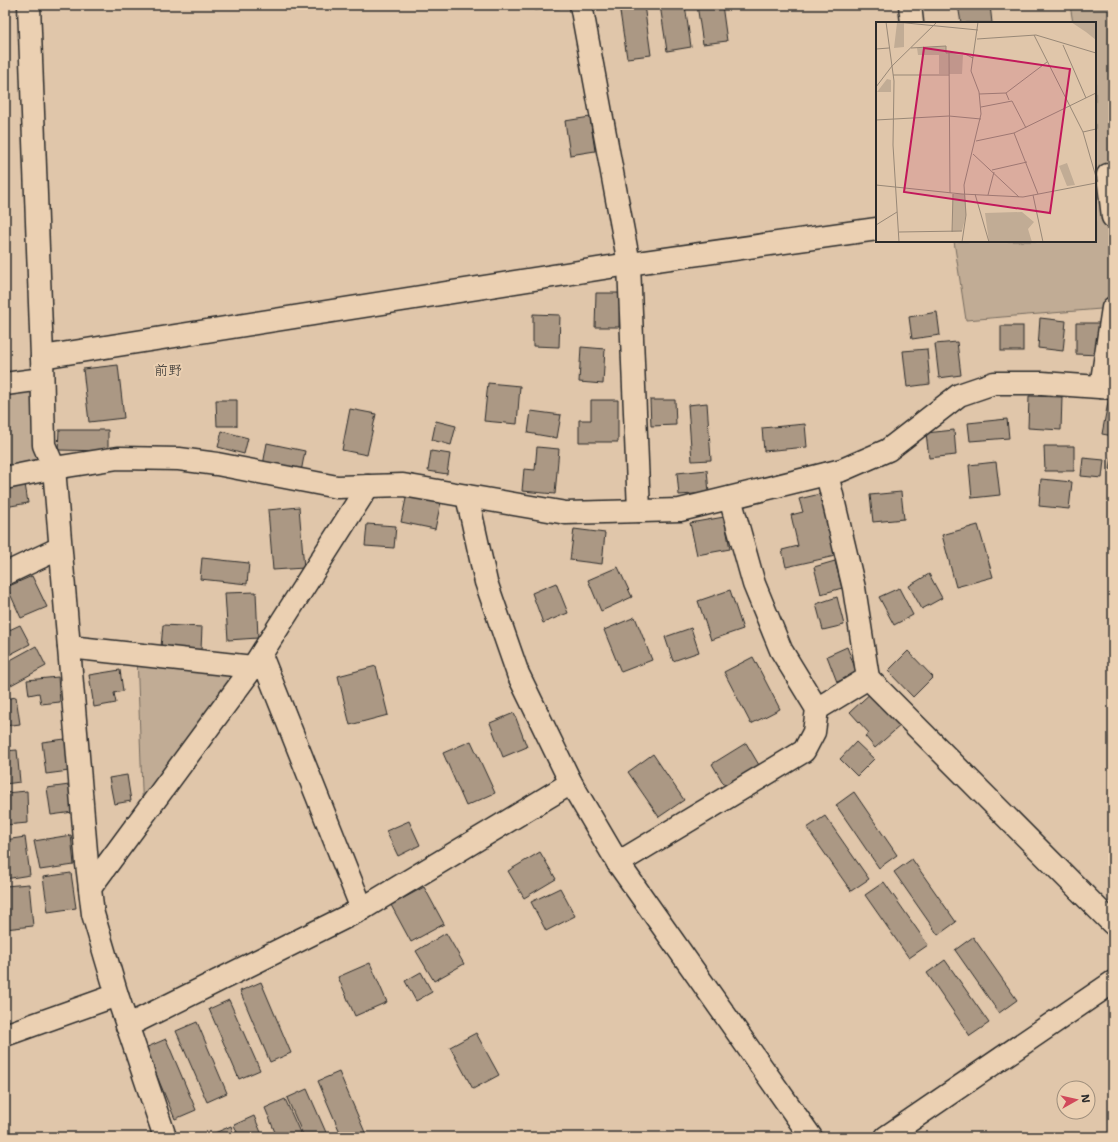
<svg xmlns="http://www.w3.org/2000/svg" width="1118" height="1142" font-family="'Shantell Sans','Klee One',sans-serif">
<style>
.green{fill:#c1ac95;stroke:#766c60}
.building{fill:#ab9884;stroke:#2b2b2b}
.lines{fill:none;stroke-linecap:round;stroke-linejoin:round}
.minor-casing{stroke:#2b2b2b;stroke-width:25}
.minor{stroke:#ebd0b2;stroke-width:22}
.labels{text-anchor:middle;stroke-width:4;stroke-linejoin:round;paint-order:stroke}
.quarter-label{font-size:14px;fill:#2b2b2b;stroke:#ebd0b2}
.inset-road{fill:none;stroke:#988877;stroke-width:1}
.view{fill:#c2185b;fill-opacity:0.15;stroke:#c2185b;stroke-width:2}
.inset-edge{fill:none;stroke:#2b2b2b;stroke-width:2}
</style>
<rect width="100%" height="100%" fill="#e0c6aa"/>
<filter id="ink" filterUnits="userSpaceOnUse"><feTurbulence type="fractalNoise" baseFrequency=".025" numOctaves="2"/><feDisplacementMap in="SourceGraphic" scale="8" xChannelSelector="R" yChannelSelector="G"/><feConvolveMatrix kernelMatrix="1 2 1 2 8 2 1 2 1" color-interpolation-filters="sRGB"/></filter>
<g filter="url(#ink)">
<g class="green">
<polygon points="1070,5 1113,5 1113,308 966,320 954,241 1095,241 1095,23 1073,23"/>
<polygon points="42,379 54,468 5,478 5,384"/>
<polygon points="137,655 253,667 143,816"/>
</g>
<g class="building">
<polygon points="535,5 560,5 560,8 535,10"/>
<polygon points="619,5 644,5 651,55 627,58"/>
<polygon points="660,5 685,5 691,47 667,51"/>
<polygon points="697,5 722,5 727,41 703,44"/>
<polygon points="958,5 990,5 992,23 961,23"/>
<polygon points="590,117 595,151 570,155 565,121"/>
<polygon points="596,293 620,293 619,327 595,327"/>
<polygon points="937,312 940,335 912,339 909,317"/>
<polygon points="533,314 560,315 559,347 533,346"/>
<polygon points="1040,318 1066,321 1063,351 1038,348"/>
<polygon points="1076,323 1100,323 1099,355 1076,354"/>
<rect x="1001" y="326" width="22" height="25"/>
<polygon points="957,342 961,375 939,378 935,344"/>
<polygon points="581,347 605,349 603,384 579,382"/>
<polygon points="927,349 930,384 907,387 903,351"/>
<polygon points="118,365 124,418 89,422 83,369"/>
<polygon points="488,383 520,386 517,424 484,421"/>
<polygon points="1029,396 1062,397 1061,430 1028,428"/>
<polygon points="1109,397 1113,398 1113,436 1102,434"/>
<polygon points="216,400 237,400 237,426 217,426"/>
<polygon points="591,400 618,400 618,442 579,442 579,420 591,420"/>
<polygon points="650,400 675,400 676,425 651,426"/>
<polygon points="707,403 711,460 692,461 688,405"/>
<polygon points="350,409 376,414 367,455 342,450"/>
<polygon points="531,411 561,415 557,438 528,433"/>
<polygon points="1007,419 1009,438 970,441 968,423"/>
<polygon points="436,421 456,426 451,445 432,440"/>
<polygon points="805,424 807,447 764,451 762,428"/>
<polygon points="59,430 108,430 108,451 58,450"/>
<polygon points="954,430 956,455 929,458 926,433"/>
<polygon points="222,431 248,438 244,454 218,447"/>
<polygon points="267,443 305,451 301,472 263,465"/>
<polygon points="1044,446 1074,446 1074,471 1045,471"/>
<polygon points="537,447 559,449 555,494 522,491 524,469 535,470"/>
<polygon points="1113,450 1113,470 1110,469"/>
<polygon points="431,451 450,454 447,474 428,471"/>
<polygon points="1083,458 1104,460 1102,478 1081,476"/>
<polygon points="996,462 1000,495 972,498 969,465"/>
<polygon points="707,470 709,493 679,495 677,473"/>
<polygon points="1041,479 1072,482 1069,509 1039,506"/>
<polygon points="25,484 28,503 5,507 5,487"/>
<polygon points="901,492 904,519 873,522 870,495"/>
<polygon points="407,494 441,502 435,529 401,522"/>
<polygon points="820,494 835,556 786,567 782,550 798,546 791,515 803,512 799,499"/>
<polygon points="299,507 304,568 273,570 268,510"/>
<polygon points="724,517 730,549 697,555 690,523"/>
<polygon points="367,524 396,526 394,548 365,546"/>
<polygon points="978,525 993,577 956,587 942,535"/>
<polygon points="574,529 605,533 602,564 570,560"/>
<polygon points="202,558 249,563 247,584 200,579"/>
<polygon points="835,561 842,588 821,594 814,567"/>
<polygon points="618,567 632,597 601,611 588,580"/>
<polygon points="929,574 942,598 922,609 909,586"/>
<polygon points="32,576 47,607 21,618 7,587"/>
<polygon points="556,583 568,613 543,623 532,593"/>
<polygon points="899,588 913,615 894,625 879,597"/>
<polygon points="730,590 743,629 711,640 698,601"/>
<polygon points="256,592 258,638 228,640 225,593"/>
<polygon points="837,597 844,625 823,630 816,604"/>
<polygon points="635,617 652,660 621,672 604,630"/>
<polygon points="20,625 30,644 5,657 5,632"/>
<polygon points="163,625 202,627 201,650 161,647"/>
<polygon points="691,628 699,652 673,661 665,637"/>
<polygon points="36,646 46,666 11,685 5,674 5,663"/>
<polygon points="847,647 857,673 837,682 827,656"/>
<polygon points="908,651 933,677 913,697 888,671"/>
<polygon points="753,657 780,709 751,724 724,672"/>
<polygon points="376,666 388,715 350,725 338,676"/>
<polygon points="120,670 123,691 114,693 116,703 94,707 89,675"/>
<polygon points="58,677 60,702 41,704 39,693 29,695 27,680"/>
<polygon points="873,691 902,724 875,748 865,736 869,733 850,712"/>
<polygon points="16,697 20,724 5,726 5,699"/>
<polygon points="514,713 527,747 503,757 490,723"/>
<polygon points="65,739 69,771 46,774 42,742"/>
<polygon points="471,741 495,793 466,806 443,753"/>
<polygon points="856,742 874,759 857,776 840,759"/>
<polygon points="746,743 759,765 725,786 712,764"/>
<polygon points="17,750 20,782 5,784 5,751"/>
<polygon points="653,754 684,800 659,817 628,772"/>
<polygon points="127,775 131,801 114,804 109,778"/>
<polygon points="69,785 73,812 51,815 47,788"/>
<polygon points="27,791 28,823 5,825 5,793"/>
<polygon points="854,792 897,855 879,868 836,805"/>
<polygon points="825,816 869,879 851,891 807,828"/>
<polygon points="409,821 420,845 398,856 386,831"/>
<polygon points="71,835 74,865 40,870 34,841"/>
<polygon points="25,837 30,875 5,879 5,840"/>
<polygon points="540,852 556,879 524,898 508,871"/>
<polygon points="912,859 956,922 938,935 894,872"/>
<polygon points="71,873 76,908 48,912 43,877"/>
<polygon points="884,882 928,945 909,958 865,895"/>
<polygon points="29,884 33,926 5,929 5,886"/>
<polygon points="424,887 444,924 411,942 391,905"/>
<polygon points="560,888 575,916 546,931 531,902"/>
<polygon points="446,933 464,964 434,981 416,951"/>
<polygon points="973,937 1017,1000 999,1013 955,950"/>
<polygon points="945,960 989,1023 970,1036 927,973"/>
<polygon points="370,963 387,1002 355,1016 338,977"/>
<polygon points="421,972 432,992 416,1001 405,981"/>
<polygon points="261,982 291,1053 270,1062 240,991"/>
<polygon points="229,1000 260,1070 239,1079 209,1009"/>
<polygon points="197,1022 227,1093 207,1102 176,1031"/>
<polygon points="476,1033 499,1075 473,1089 450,1047"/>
<polygon points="166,1039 196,1110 175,1119 145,1048"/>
<polygon points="339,1072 367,1137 342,1137 318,1081"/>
<polygon points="307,1089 328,1137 304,1137 287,1098"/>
<polygon points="285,1099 302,1137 277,1137 265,1108"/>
<polygon points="254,1116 263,1137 239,1137 234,1125"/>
<polygon points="231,1126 235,1137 211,1137 210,1135"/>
</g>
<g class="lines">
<defs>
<g id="minor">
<polyline points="29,5 42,357 44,445 54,468 87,864 93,914 117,995 165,1137"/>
<polyline points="581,5 629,264 639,511"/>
<polyline points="910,5 912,23"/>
<polyline points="1113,175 1108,175 1113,217"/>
<polyline points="42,357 629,264 877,229"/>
<polyline points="5,384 42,379"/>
<polyline points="1101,387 1113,308"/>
<polyline points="5,478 54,468 118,458 179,459 217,464 337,487 403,485 566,513 680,510 842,470 888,450 959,395 994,383 1042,383 1113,388"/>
<polyline points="467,496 486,582 518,674 571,783 618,863 811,1137"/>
<polyline points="5,574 60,548"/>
<polyline points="69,647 253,667"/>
<polyline points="261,655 362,909"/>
<polyline points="868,678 1113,924"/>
<polyline points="817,709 868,678 854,588 827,474"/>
<polyline points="618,863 804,751 814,732 817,709 781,650 754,584 730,498"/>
<polyline points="90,888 253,667 368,486"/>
<polyline points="127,1026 362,909 571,783"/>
<polyline points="5,1035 117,995"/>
<polyline points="886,1137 1113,982"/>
</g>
</defs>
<use href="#minor" class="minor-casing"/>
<use href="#minor" class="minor"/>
</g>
</g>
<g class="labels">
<g class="quarter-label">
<text x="168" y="375">前野</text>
</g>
</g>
<g transform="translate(876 22)">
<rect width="220" height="220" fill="#e0c6aa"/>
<path d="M195 0H220V18L210 10ZM21 1H28V25L18 26ZM70 24V31L87 33 86 52H63V33H42L41 26ZM11 57 15 58V70H1ZM191 141 199 163 191 164 183 144ZM77 172H89L90 193 86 209 76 210ZM146 190 158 200 152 207 156 220H113L109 191Z" fill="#c1ac95"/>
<path class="inset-road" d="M10 0 18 59 17 123 23 220M20 0 102 8M158 13 207 110 220 155M101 17 160 13 220 31M187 23 210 76M35 26 70 24V31H87L97 36M0 27 13 26M73 31 74 171M17 53H73M0 65 16 44 61 0M130 71 171 40M103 72 130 71 133 78M105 85 136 79 150 106M0 98 73 94 105 97M207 110 220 107M138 111 162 172M100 119 138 111 220 71M97 132 143 175M116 148 151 140M0 163 86 172 147 175 220 161M99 172 113 220M112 173 118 150M157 173 167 220M0 203 21 190M23 210 86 209M76 210 77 172M86 220 90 193 88 163 105 92 103 70 95 49 102 0"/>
<path class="view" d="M48 26 194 47 174 191 28 170Z"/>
<rect width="220" height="220" class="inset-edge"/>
</g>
<rect width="1118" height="1142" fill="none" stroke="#ebd0b2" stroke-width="20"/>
<rect x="10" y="10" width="1098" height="1122" fill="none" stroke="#2b2b2b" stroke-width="1.5" filter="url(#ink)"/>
<g transform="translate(1076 1100) rotate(82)"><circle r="19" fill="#ebd0b2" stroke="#9e8e7c"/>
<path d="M0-3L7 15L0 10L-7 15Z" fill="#d1495b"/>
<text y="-6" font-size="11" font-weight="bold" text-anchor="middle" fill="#2b2b2b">N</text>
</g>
</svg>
